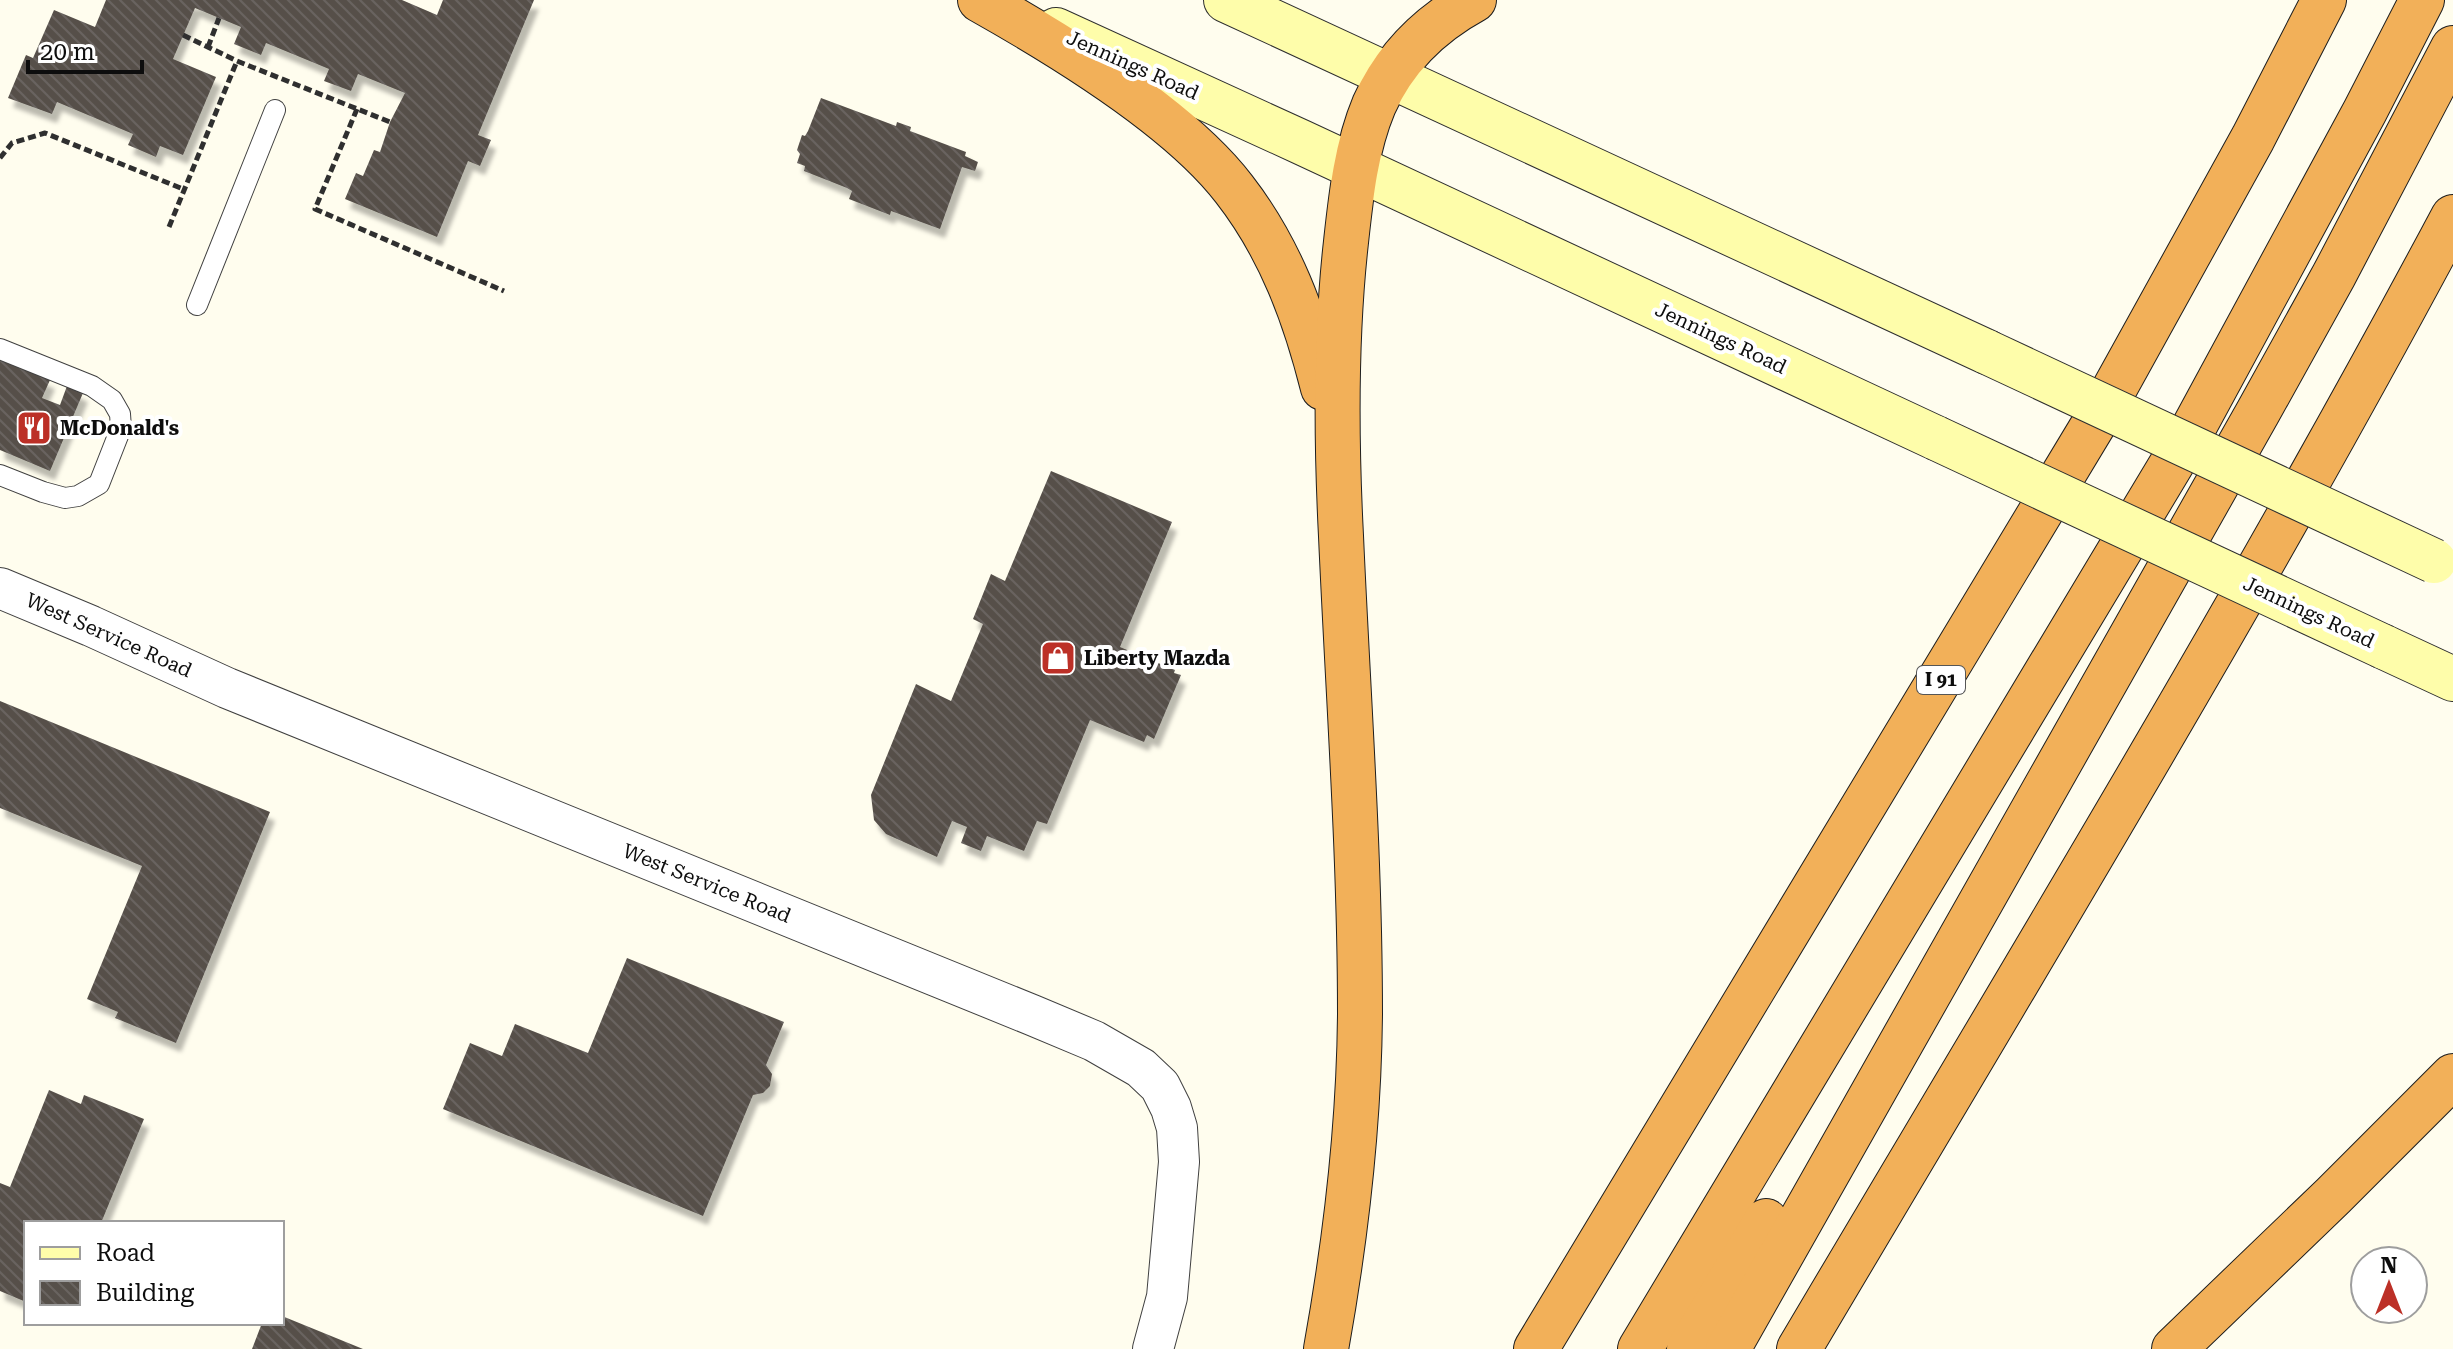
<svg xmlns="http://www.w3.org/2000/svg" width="2453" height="1349" font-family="'Roboto Serif',serif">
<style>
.building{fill:url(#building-back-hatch);filter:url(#shadow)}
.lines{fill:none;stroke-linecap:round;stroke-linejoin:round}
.service-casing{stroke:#404040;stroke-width:22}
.minor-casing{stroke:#404040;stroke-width:42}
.secondary-casing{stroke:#2f2f2f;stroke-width:46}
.motorway-casing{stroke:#1e1e1e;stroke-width:46}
.path{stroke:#2f2f2f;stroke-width:5;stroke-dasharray:8 4;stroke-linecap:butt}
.service{stroke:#fff;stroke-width:20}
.minor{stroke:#fff;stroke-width:40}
.secondary{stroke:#fefdaa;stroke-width:44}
.motorway{stroke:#f2b059;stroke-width:44}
.secondary-bridge-casing{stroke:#2f2f2f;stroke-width:46;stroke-linecap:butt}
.secondary-bridge{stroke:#fefdaa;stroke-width:44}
.labels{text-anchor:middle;stroke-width:8;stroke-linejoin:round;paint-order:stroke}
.shield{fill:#fff;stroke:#565656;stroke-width:2}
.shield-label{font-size:18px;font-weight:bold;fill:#0d0d0d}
.street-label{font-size:20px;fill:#0d0d0d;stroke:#fff}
.poi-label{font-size:20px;font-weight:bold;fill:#0d0d0d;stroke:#fff;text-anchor:start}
</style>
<defs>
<pattern id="building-back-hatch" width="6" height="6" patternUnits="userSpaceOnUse" patternTransform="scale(2)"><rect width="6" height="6" fill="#56504a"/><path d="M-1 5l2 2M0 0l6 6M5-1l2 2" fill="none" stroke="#696460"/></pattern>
<filter id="shadow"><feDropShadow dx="5" dy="9" stdDeviation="2" flood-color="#0004"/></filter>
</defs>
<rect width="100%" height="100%" fill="#fffdee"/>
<g class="building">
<polygon points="106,0 402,0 437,15 443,0 534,0 478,135 491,140 480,166 468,161 437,237 345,199 356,173 363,176 374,150 380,152 390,122 405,93 358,74 351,91 324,81 329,69 266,43 261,55 234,44 241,27 195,8 173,59 216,77 183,155 160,146 156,157 128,145 133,134 57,102 52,114 8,98 26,55 33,58 54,10 95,27"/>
<polygon points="821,98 896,126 897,122 911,127 910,131 966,152 965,156 978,162 975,171 962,167 940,229 891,211 890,215 849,199 852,191 847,188 804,171 805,166 797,163 800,154 797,150 802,135 805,136 808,131"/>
<polygon points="0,360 50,380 42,398 60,405 67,386 83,393 50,471 0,450"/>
<polygon points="1051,471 1172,522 1120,647 1175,670 1174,673 1181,675 1154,739 1147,735 1144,742 1090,720 1047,824 1037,821 1024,851 987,836 981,851 961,843 967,827 952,821 937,857 886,834 874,820 871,795 916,684 951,701 983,624 973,619 991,574 1005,581"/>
<polygon points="0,701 270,812 176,1043 115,1018 118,1012 87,999 142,866 0,808"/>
<polygon points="627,958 784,1022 766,1065 772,1074 770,1086 763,1093 753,1095 703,1216 443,1109 470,1043 502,1056 515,1024 588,1053"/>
<polygon points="49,1090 81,1104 84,1095 144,1119 101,1223 26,1223 26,1302 0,1291 0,1183 10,1187"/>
<polygon points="282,1316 363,1349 252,1349 262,1323 282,1323"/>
</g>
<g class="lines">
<defs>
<g id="service">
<polyline points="197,305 275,110"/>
<polyline points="0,349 92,386 112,400 120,414 121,428 99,484 78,496 65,498 43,492 0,475"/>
</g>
<polyline id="minor" points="0,588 91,626 227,688 1032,1015 1094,1041 1141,1068 1160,1086 1171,1108 1177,1128 1179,1162 1167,1297 1153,1349"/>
<g id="secondary">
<polyline points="1226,0 1987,352"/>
<polyline points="1056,30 1301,142 1936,438"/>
<polyline points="2384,647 2453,679"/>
</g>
<g id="motorway">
<path d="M980 0C1060 45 1179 117 1234 189 1280 248 1305 316 1323 388"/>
<path d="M1326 1349C1346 1238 1359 1126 1360 1014 1360 855 1348 695 1341 536 1336 438 1335 340 1346 242 1351 196 1356 148 1374 105 1395 58 1430 24 1474 0"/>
<polyline points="1536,1349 2107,402 2253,138 2324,0"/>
<polyline points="1640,1349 2195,425 2365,111 2422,0"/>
<polyline points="1689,1349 1766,1221"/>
<polyline points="1728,1349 2258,412 2334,275 2453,48"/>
<path d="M1799 1349C2021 974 2248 602 2453 217"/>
<polyline points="2174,1349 2333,1196 2453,1076"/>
</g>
</defs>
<use href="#service" class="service-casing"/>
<use href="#minor" class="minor-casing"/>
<use href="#secondary" class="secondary-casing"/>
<use href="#motorway" class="motorway-casing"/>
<g class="path">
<polyline points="183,35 237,61 390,122"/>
<polyline points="208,47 219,18"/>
<polyline points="357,109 315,209 504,291"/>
<polyline points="0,158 12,143 45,133 183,189"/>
<polyline points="169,227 237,61"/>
</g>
<use href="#service" class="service"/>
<use href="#minor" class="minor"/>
<use href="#secondary" class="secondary"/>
<use href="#motorway" class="motorway"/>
<defs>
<g id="secondary-bridge">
<polyline points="1987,352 2434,561"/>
<polyline points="1936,438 2384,647"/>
</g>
</defs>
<use href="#secondary-bridge" class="secondary-bridge-casing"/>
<use href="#secondary-bridge" class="secondary-bridge"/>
</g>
<defs>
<symbol id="restaurant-square" viewBox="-11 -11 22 22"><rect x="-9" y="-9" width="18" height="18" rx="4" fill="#bc3027" stroke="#fff"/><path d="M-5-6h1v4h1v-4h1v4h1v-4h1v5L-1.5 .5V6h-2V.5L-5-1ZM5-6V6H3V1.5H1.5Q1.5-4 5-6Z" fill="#fff"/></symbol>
<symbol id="shop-square" viewBox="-11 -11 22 22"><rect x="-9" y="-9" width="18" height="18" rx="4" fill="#bc3027" stroke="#fff"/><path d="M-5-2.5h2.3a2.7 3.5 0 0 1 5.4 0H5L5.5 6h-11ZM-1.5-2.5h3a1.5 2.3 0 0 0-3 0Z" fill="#fff"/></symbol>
</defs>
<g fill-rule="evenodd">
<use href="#restaurant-square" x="14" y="408" width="40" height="40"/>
<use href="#shop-square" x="1038" y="638" width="40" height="40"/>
</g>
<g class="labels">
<rect class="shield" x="1917" y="666" width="48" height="28" rx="6"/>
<g class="shield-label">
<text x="1941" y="686">I 91</text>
</g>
<g class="street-label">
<text transform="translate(1133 65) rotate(24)" y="7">Jennings Road</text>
<text transform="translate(1721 338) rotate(25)" y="7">Jennings Road</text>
<text transform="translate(2309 612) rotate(25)" y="7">Jennings Road</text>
<text transform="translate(109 635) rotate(24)" y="7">West Service Road</text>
<text transform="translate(707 883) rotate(22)" y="7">West Service Road</text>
</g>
<g class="poi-label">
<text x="60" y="435">McDonald's</text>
<text x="1084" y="665">Liberty Mazda</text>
</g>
</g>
<rect x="24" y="1221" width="260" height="104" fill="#ffffff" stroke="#9e9e9e" stroke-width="2"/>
<rect x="40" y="1247" width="40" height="12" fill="#fefdaa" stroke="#9e9e9e" stroke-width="2"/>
<text x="96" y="1261" font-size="24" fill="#0d0d0d">Road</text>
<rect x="40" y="1281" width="40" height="24" fill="url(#building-back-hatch)" stroke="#9e9e9e" stroke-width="2"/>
<text x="96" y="1301" font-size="24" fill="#0d0d0d">Building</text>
<g transform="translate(2389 1285)"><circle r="38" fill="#ffffff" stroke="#9e9e9e" stroke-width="2"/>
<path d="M0-6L14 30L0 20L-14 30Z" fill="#bc3027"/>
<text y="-12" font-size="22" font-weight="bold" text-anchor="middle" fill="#0d0d0d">N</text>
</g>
<path d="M28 60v12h114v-12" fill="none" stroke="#0d0d0d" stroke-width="4"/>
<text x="40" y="60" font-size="24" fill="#0d0d0d" stroke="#ffffff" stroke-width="6" paint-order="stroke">20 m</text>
</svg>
